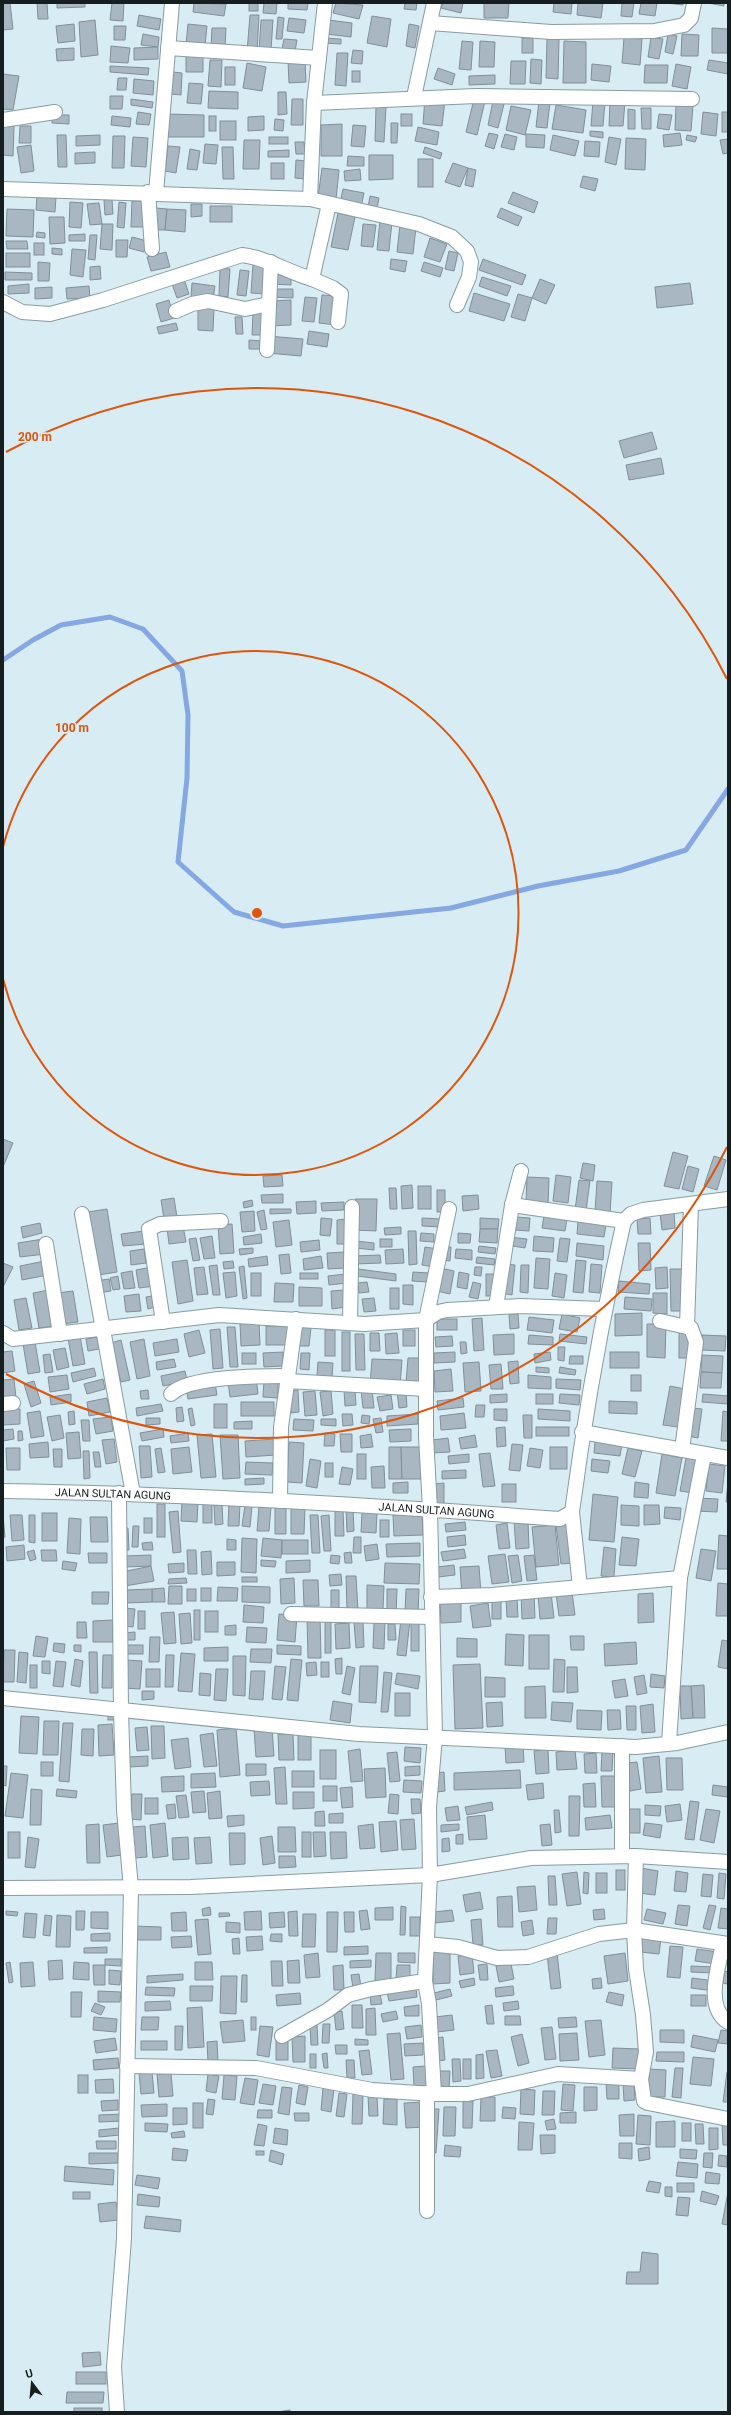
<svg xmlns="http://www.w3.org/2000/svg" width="731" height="2415" font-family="Roboto,sans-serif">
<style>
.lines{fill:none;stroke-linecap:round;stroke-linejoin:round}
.stream{stroke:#85a7e2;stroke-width:5}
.building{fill:#a9b7c2;stroke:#818f99}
.street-casing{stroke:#899ba1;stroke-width:16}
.street{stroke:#fff;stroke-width:14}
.ring{fill:none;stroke:#de560d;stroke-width:2}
.labels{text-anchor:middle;stroke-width:3.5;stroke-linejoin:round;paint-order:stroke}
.street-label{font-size:11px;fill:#171e20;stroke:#d8ecf3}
.centre{fill:#de560d;stroke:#d8ecf3;stroke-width:2}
.ring-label{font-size:12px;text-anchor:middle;font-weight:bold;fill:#de560d;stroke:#d8ecf3;stroke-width:3.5;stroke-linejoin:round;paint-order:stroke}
</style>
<rect width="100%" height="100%" fill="#d8ecf3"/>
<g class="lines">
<polyline class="stream" points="3,660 33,640 61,625 110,617 143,629 182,671 188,715 187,778 178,862 234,912 283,926 451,908 538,886 619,871 686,850 728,789"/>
</g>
<g class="building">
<polygon points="3,3 10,3 13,29 3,30"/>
<polygon points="37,3 47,3 48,19 38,19"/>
<polygon points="57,3 85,3 85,7 57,8"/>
<polygon points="112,3 124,3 123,21 110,20"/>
<polygon points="194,3 226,4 224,16 193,12"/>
<rect x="249" y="3" width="9" height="8"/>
<polygon points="264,3 277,3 276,14 263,13"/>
<polygon points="288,3 308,3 307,10 288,9"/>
<polygon points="336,3 363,5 359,19 333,13"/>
<polygon points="405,3 417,3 416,10 404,9"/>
<polygon points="443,3 463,3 461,13 441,8"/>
<polygon points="484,3 509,3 508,18 484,18"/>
<polygon points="554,3 572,3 571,14 553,12"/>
<polygon points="578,3 603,3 601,18 577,15"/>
<polygon points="622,3 634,3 632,17 621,16"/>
<polygon points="641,3 657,3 655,16 639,14"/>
<polygon points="666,3 683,3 683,5"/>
<polygon points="708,3 724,3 724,6"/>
<polygon points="139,15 161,19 159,30 137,26"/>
<polygon points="250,15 259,15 257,53 247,52"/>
<polygon points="372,16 391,19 387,47 367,43"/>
<polygon points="278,17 284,18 282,39 276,39"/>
<polygon points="289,18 306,20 304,33 287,31"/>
<polygon points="95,20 98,55 81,57 79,22"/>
<polygon points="261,20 273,20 271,50 259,50"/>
<polygon points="328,20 352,23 351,37 326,34"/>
<polygon points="74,24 75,41 58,43 56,26"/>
<polygon points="188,24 207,26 205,46 186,44"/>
<polygon points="409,24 419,26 415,48 406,46"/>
<polygon points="114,26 126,26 125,40 114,40"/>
<polygon points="212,28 226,28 225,47 211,47"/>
<polygon points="712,28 728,29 728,53 712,53"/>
<polygon points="143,34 159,37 158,47 141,45"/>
<polygon points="668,34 677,36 673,54 665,52"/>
<polygon points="682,34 699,35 698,56 681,56"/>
<polygon points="651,37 663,39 659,59 648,57"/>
<polygon points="323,38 341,39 341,44 323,43"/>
<rect x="522" y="38" width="11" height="15"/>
<polygon points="547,38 559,38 558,79 546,78"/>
<polygon points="624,38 642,39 640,65 622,63"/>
<polygon points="284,39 297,40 295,51 282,49"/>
<polygon points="462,41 473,42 471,70 459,69"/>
<polygon points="480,41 495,42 494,67 479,67"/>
<polygon points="564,41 586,42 586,83 563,83"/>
<polygon points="111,46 130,48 128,63 110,62"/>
<polygon points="158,47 158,59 134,60 134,48"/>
<polygon points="74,48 74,60 57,61 56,49"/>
<polygon points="353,50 363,51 362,64 351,63"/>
<polygon points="186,52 203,53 203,72 186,72"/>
<polygon points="337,53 348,53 346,86 335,85"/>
<polygon points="531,59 542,60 541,84 530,83"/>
<polygon points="210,60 222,60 221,87 208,86"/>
<polygon points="305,60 306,82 289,83 288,61"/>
<polygon points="709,60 728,63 728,74 707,70"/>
<polygon points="511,61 526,61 525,84 510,84"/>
<polygon points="247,63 266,67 262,91 243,88"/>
<polygon points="592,64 611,66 609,82 591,80"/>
<polygon points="676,64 691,67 687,89 672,86"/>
<polygon points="645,65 668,65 667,83 644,83"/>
<polygon points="110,66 149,68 148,75 110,72"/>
<rect x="225" y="67" width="10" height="18"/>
<polygon points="438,68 455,74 452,85 434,79"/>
<rect x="352" y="71" width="8" height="11"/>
<polygon points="173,72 182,73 181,95 171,94"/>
<polygon points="3,74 19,76 13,110 3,109"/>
<polygon points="495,75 495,84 469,85 469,76"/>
<polygon points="118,78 127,78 126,90 117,90"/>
<polygon points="134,79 154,81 153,95 133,93"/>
<polygon points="189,83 203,84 201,104 187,103"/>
<polygon points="209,91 238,92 238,109 208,108"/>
<polygon points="278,92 286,92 287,114 278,115"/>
<polygon points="110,96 123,96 122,109 110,109"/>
<polygon points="425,98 445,100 442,126 423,124"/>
<polygon points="131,99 153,102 152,108 131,105"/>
<polygon points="292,99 303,99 303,125 291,125"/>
<polygon points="474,99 485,101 477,135 466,132"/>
<polygon points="493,101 504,104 498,128 488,125"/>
<polygon points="539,101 550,102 547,128 536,127"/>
<polygon points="593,101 605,102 603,126 591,126"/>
<polygon points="610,102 625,102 623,126 609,126"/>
<polygon points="556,105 586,110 583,133 552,129"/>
<polygon points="676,105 693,106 691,131 675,130"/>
<polygon points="511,106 531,110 525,135 506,130"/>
<polygon points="376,107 386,107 384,142 375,141"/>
<polygon points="641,108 651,108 651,129 642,129"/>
<polygon points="628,109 635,110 635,129 628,129"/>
<polygon points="138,112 151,114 149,125 136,124"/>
<polygon points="703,112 718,114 716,136 701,134"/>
<rect x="722" y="112" width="6" height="20"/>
<polygon points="167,114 204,115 204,137 166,137"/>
<rect x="401" y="114" width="11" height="12"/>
<polygon points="659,114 672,115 669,130 657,128"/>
<polygon points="52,115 69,115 69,124 52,123"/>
<polygon points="112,116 131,118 130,127 111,125"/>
<rect x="209" y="116" width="7" height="15"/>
<polygon points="264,116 264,130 248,131 248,117"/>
<polygon points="275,119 284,120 283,131 274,130"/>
<rect x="220" y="121" width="16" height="19"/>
<polygon points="391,123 398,123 397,143 391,143"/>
<polygon points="342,124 342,156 321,156 321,125"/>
<polygon points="3,125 14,126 13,156 3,155"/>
<polygon points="353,125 366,126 364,147 351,146"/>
<polygon points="20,126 31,126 31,143 19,143"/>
<polygon points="418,127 439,132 437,145 415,141"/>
<polygon points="590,131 603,132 603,138 590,136"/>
<polygon points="489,133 498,135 494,149 485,146"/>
<polygon points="680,133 682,145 664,147 663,135"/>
<polygon points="505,134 517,137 514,150 501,147"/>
<polygon points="526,134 545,135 544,148 526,147"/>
<polygon points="57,135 66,135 67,167 58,167"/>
<polygon points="100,135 100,145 76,146 76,136"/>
<polygon points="553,135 579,141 575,156 550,150"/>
<polygon points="687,135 697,137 695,142 686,140"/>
<polygon points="113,136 125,136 124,168 112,168"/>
<polygon points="133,137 148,138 146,167 131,166"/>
<rect x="269" y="137" width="19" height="7"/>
<polygon points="609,137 621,139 616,165 605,162"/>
<polygon points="626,138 646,139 645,170 625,169"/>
<polygon points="728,139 728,153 723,154 720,140"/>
<polygon points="244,140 260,140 259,169 243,169"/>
<polygon points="585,141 600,142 599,157 584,156"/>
<polygon points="295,142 304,142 305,154 296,154"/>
<polygon points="205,144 218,145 216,164 203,163"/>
<polygon points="31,145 34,171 21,173 17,147"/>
<polygon points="168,146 180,147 176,173 165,171"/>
<polygon points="222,147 233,147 234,179 223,179"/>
<polygon points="425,147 442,153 440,159 423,153"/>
<polygon points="190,149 200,151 197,170 187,169"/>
<polygon points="289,150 289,157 268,157 268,151"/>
<polygon points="95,152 95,163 75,164 75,153"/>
<polygon points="369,155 393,155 393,179 369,180"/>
<polygon points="348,156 364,157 364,166 347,166"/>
<rect x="418" y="159" width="15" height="28"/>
<polygon points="296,160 307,161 305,179 295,178"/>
<rect x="271" y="163" width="13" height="16"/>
<polygon points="453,163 468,168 460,187 445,182"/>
<polygon points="322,168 339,170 336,199 318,197"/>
<polygon points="468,168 476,170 473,187 465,185"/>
<polygon points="360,169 361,180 345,181 344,171"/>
<polygon points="583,176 598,179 595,191 580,187"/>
<polygon points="343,189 364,193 361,207 340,203"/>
<polygon points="513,192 538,202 534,213 508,203"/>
<polygon points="37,195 56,197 55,212 36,210"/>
<polygon points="370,196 379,198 377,209 368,207"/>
<polygon points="112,199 113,214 105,215 104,200"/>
<polygon points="132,201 146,201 145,227 131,227"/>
<polygon points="70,202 83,203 81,228 69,227"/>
<polygon points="119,202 126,203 124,228 117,227"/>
<polygon points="99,203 102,224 90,225 87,204"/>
<polygon points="191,204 202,204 202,216 191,217"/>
<rect x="210" y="206" width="22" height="16"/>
<polygon points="156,208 167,209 165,230 154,230"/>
<polygon points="501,208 522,217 518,226 497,217"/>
<polygon points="7,209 34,210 33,237 6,236"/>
<polygon points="167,209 186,210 185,232 165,230"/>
<polygon points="338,213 355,217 348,250 331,247"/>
<polygon points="49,217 64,217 65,243 50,244"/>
<polygon points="380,220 392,222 389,251 377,250"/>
<polygon points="102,224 113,224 112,250 100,249"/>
<polygon points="363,224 376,225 373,247 361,246"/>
<polygon points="400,225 416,227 413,254 397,252"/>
<polygon points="37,232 45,233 45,238 36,237"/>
<polygon points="85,234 85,241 69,241 69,235"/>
<polygon points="90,235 97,235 95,260 88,259"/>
<polygon points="132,237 147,241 144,252 129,248"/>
<polygon points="430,238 447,244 440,262 424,257"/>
<polygon points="116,240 128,240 127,257 116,257"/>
<polygon points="6,241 27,241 28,249 7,249"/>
<rect x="34" y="243" width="10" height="12"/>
<polygon points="52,248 62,249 62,255 52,254"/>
<polygon points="72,249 86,250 83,277 70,275"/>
<polygon points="449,251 458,253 454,271 445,269"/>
<polygon points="166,252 170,267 151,271 147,257"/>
<rect x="6" y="253" width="24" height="14"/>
<polygon points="391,259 407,261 405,272 390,269"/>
<polygon points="483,259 526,275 522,285 479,270"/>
<polygon points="38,262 50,263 49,281 38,281"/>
<polygon points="424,262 443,268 440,277 421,271"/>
<polygon points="253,264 267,265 265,294 251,293"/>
<polygon points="100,266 101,279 90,280 90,267"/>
<polygon points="220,268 230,269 228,297 219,296"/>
<polygon points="240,270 249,271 246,296 237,295"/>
<polygon points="5,272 32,273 32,280 5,280"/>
<polygon points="272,272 291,273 291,285 272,284"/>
<polygon points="482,277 511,286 507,296 479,286"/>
<polygon points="184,279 189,294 177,298 172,284"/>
<polygon points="540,279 555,285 546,304 532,298"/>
<polygon points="192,283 215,286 213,299 191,297"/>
<polygon points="690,283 693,304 657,308 655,287"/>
<polygon points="29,284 29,293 8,294 8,286"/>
<polygon points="89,286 90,298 67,299 66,288"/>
<polygon points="52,287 52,298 35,299 35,288"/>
<polygon points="271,289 293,289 293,298 271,297"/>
<polygon points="474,293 510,304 504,321 469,311"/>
<polygon points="518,294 532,298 525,321 511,317"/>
<polygon points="322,295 339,296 336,325 319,323"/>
<polygon points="305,297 317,298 314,322 302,321"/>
<polygon points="169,300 174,318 161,322 156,304"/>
<polygon points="291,300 291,325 270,326 270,301"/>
<polygon points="198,308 214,308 213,331 198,330"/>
<polygon points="253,313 262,313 261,335 252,335"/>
<polygon points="235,317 242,317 243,334 236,334"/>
<polygon points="176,323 178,330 159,334 157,327"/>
<polygon points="309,331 329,334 327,347 307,344"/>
<polygon points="268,336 303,339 301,356 267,353"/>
<polygon points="249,340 262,341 262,349 249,349"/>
<polygon points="652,432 657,449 624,458 619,441"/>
<polygon points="661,458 664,474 629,480 626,465"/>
<polygon points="3,1139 13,1143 3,1167"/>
<polygon points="673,1152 688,1156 679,1189 664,1186"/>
<polygon points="714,1156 726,1160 717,1190 704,1186"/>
<polygon points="583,1163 595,1165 593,1181 580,1178"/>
<polygon points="688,1166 699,1169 693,1192 682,1189"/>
<polygon points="282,1175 283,1186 264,1187 263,1176"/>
<polygon points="556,1175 571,1177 568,1203 553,1201"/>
<polygon points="527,1177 549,1178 548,1206 526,1204"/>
<polygon points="579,1180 590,1181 586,1211 575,1210"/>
<polygon points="597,1181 612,1182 610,1213 595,1212"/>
<polygon points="412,1185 413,1208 402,1209 401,1186"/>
<rect x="418" y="1186" width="13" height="23"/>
<polygon points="389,1188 396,1188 397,1209 390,1209"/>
<rect x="437" y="1190" width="8" height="22"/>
<polygon points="283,1194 283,1203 262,1203 261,1195"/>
<polygon points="478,1195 479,1209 463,1211 462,1196"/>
<polygon points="174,1198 177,1217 164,1219 161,1200"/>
<polygon points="355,1199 377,1199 376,1231 354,1230"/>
<polygon points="252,1200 253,1206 244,1208 243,1202"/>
<polygon points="316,1201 316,1213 297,1214 296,1202"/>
<polygon points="344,1202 344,1210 322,1211 321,1203"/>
<polygon points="107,1209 117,1272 98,1275 88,1212"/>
<polygon points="270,1209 291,1209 291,1213 270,1214"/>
<polygon points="264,1210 267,1229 261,1230 257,1212"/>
<polygon points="254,1211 255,1231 242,1232 240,1212"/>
<polygon points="674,1212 675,1228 662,1230 660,1213"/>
<polygon points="544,1216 567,1219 565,1231 542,1228"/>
<polygon points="516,1217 530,1218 529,1231 515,1230"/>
<polygon points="321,1218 332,1219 330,1236 320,1235"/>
<polygon points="422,1218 441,1219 441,1227 422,1226"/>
<polygon points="480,1218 499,1219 498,1229 480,1229"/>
<polygon points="650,1218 651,1234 638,1234 637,1219"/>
<polygon points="347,1219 347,1244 337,1244 337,1220"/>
<polygon points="289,1220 292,1245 276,1247 273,1222"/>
<polygon points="578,1221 606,1224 604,1237 577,1234"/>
<polygon points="40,1223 42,1233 23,1238 21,1227"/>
<polygon points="232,1224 234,1253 220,1254 218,1225"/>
<polygon points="183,1226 186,1242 169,1244 167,1228"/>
<polygon points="401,1227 401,1234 385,1235 384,1228"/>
<polygon points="480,1229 498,1229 497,1243 479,1242"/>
<polygon points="144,1231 146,1244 123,1246 121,1234"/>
<polygon points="408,1231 416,1231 417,1264 409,1265"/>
<polygon points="421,1233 434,1234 434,1242 420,1241"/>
<polygon points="458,1233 471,1234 470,1243 458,1243"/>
<polygon points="261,1234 262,1243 244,1245 243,1237"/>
<polygon points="212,1236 215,1258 204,1259 200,1238"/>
<polygon points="534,1236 554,1238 553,1252 533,1251"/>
<polygon points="508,1237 527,1239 525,1248 506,1245"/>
<polygon points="196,1238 200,1260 193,1261 189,1239"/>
<polygon points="560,1238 570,1239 567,1262 557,1261"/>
<polygon points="43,1239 45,1254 20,1257 18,1243"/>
<rect x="380" y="1239" width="12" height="8"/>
<polygon points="319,1240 320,1250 301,1252 300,1242"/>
<polygon points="356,1241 374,1243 374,1250 356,1248"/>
<polygon points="577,1243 604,1246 603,1260 576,1256"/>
<polygon points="638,1243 650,1243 651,1270 639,1271"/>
<polygon points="479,1246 496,1248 495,1254 478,1252"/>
<polygon points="425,1247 438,1249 434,1267 422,1265"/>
<polygon points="444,1247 451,1247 450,1261 443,1260"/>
<polygon points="253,1248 253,1253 240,1255 239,1249"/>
<polygon points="144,1249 146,1263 131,1265 130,1251"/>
<polygon points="403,1249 404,1263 386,1264 385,1250"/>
<polygon points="456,1249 472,1250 472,1260 455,1258"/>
<polygon points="345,1252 346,1268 328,1269 327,1253"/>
<polygon points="289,1254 291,1273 281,1274 279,1255"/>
<polygon points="380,1255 381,1263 355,1264 354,1256"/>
<polygon points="267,1256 268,1265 249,1267 248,1259"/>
<polygon points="321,1256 323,1268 304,1270 303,1259"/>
<polygon points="477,1257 495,1259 494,1265 476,1263"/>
<polygon points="536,1258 550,1259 548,1289 534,1288"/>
<polygon points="187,1260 193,1301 178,1304 172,1262"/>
<polygon points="576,1260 586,1261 583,1293 573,1292"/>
<polygon points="45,1261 48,1275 22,1280 20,1266"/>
<polygon points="233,1261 234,1268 224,1269 223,1262"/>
<polygon points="3,1263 13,1267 3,1287"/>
<polygon points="505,1264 515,1265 512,1295 501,1293"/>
<polygon points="591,1264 602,1265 600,1293 589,1292"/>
<polygon points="217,1265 220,1295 213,1295 209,1266"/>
<polygon points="521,1265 529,1265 528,1293 520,1292"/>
<polygon points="244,1266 247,1298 243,1299 239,1267"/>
<polygon points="152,1267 155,1286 139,1288 136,1270"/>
<polygon points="204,1267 208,1294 197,1295 194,1268"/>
<polygon points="475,1267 482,1267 481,1276 474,1275"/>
<polygon points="667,1267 668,1288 656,1289 655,1268"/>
<polygon points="441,1268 454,1271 450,1294 437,1291"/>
<polygon points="358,1269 396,1274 396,1281 357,1276"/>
<polygon points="670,1269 683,1269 685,1311 671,1311"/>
<polygon points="132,1271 135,1288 124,1289 121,1273"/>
<polygon points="235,1272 237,1296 226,1298 223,1273"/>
<polygon points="413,1272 429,1273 428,1282 412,1281"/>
<polygon points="459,1272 469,1274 467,1289 457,1287"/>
<rect x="251" y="1273" width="10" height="23"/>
<rect x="300" y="1273" width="18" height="6"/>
<polygon points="555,1273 567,1275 564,1298 552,1296"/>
<polygon points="346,1274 347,1283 329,1285 328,1276"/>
<rect x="486" y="1274" width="9" height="22"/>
<polygon points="118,1276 120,1289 113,1290 110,1278"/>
<polygon points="109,1279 111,1291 98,1293 96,1281"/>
<polygon points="619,1281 650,1284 649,1294 618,1292"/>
<polygon points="367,1282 369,1292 359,1293 358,1283"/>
<polygon points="473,1282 481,1284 478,1299 469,1297"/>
<polygon points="275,1283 294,1284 293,1302 274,1302"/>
<polygon points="403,1285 413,1285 413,1305 403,1304"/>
<polygon points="299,1287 322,1288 322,1306 299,1306"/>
<rect x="390" y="1288" width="9" height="21"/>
<polygon points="49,1290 55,1326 39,1328 33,1293"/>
<polygon points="345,1290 346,1307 332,1309 331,1291"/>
<polygon points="73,1291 78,1322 62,1324 57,1293"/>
<polygon points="653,1293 667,1293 667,1314 653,1313"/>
<polygon points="139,1294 141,1311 126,1312 124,1296"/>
<polygon points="152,1296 155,1307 148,1309 146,1297"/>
<polygon points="625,1297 652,1299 651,1311 624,1309"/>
<polygon points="26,1298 32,1328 19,1330 14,1300"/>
<polygon points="374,1298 376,1311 364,1312 362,1299"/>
<polygon points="642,1313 642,1335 615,1336 615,1314"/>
<polygon points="509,1314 518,1314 519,1328 510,1329"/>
<polygon points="562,1314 580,1318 577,1332 559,1329"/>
<polygon points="529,1317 554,1320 552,1333 527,1330"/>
<polygon points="482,1318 484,1350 474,1351 472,1319"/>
<rect x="437" y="1319" width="20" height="11"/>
<polygon points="240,1323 259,1323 260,1345 241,1346"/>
<polygon points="647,1324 666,1324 665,1358 647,1357"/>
<rect x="266" y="1326" width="22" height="19"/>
<polygon points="227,1327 235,1327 238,1367 230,1367"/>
<polygon points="298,1327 311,1328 309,1346 297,1346"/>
<polygon points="220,1329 223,1368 213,1369 210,1330"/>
<polygon points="199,1330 205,1353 189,1357 184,1334"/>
<rect x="325" y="1330" width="10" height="26"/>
<rect x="403" y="1330" width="12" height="16"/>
<rect x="679" y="1331" width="11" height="27"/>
<rect x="342" y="1332" width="8" height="39"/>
<polygon points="370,1333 379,1333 380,1351 370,1351"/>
<polygon points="397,1333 399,1353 386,1354 385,1334"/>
<polygon points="355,1334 364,1334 365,1370 356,1370"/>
<polygon points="514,1334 514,1354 494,1355 493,1335"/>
<polygon points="560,1334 587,1337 586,1344 559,1341"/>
<polygon points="529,1335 553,1337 553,1345 528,1344"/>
<polygon points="702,1335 726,1336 725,1351 701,1350"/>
<polygon points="80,1336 85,1364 73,1366 68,1338"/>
<polygon points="452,1336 453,1346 436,1347 435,1337"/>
<polygon points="97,1337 99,1349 88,1351 86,1339"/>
<polygon points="144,1339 150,1376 137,1379 130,1342"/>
<polygon points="177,1339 179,1352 155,1356 153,1343"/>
<polygon points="121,1340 130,1380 121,1382 111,1343"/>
<polygon points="35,1342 40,1372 28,1374 23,1344"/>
<polygon points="460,1342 466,1342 467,1353 461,1354"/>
<polygon points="558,1347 565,1347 564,1361 558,1360"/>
<polygon points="65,1348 69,1367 57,1370 53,1350"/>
<polygon points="12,1351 15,1371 3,1373 3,1352"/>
<polygon points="283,1352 283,1366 264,1367 263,1353"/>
<polygon points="455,1352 455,1362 434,1363 434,1353"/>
<polygon points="550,1352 551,1360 535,1363 534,1354"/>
<rect x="610" y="1352" width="29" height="16"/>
<rect x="242" y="1353" width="14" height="11"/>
<polygon points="301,1353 310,1353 309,1370 300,1369"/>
<polygon points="50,1354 53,1372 45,1373 43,1355"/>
<polygon points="702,1355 723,1356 722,1373 701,1372"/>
<polygon points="570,1356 583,1356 583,1364 569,1364"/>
<polygon points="408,1358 421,1358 419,1384 406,1383"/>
<polygon points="174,1359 176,1367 157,1370 156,1362"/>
<polygon points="372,1359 402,1360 400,1386 370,1385"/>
<polygon points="518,1361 519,1383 510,1384 508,1362"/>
<polygon points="318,1362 333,1363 332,1377 317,1376"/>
<polygon points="479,1362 481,1391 465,1392 463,1363"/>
<polygon points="501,1364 503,1389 491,1389 489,1365"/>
<polygon points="536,1367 549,1368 549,1373 536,1372"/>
<polygon points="560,1367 576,1370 575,1375 559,1373"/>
<polygon points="94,1368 96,1376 73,1382 71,1373"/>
<polygon points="451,1369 453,1391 435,1392 434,1371"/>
<polygon points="185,1371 187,1381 163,1386 161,1376"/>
<polygon points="701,1372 722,1373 721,1388 700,1388"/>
<polygon points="67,1375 69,1389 50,1392 48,1377"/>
<polygon points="528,1375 551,1377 551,1389 528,1388"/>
<rect x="631" y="1375" width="10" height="16"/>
<polygon points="256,1377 258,1394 230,1397 228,1381"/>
<polygon points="14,1379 16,1398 3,1399 3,1380"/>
<polygon points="103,1379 105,1389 87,1394 84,1384"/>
<polygon points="556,1379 581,1380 580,1390 556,1388"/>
<polygon points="264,1380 278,1381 278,1398 263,1397"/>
<polygon points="34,1381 41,1403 31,1407 24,1384"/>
<polygon points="215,1383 217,1395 188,1399 186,1387"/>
<polygon points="670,1386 685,1389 678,1427 663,1425"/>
<polygon points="372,1389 374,1408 363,1408 361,1390"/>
<polygon points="148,1390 149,1399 141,1399 140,1391"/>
<polygon points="298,1390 299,1412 291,1413 290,1391"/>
<polygon points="344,1390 355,1390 356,1405 345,1406"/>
<polygon points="315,1391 317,1415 305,1416 303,1392"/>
<polygon points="331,1391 333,1414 323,1416 320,1392"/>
<polygon points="397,1391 406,1391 407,1407 399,1408"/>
<polygon points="71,1394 71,1402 51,1405 50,1397"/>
<polygon points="507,1394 507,1402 490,1403 490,1395"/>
<rect x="536" y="1394" width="17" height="10"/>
<polygon points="560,1394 580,1395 579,1405 559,1403"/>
<polygon points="703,1394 728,1396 728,1404 702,1402"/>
<polygon points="391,1395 393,1409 380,1411 377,1397"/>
<polygon points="107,1398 110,1412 89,1416 87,1402"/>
<polygon points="463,1398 464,1407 438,1410 437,1401"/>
<polygon points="609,1401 637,1402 637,1414 609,1413"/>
<rect x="241" y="1402" width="33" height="14"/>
<polygon points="161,1404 163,1411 137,1416 136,1408"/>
<rect x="214" y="1404" width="13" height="24"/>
<polygon points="476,1405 485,1405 484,1417 475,1417"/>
<polygon points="182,1407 184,1421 177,1422 176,1408"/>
<polygon points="192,1408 195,1425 191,1426 188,1409"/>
<polygon points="692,1408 702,1409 698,1438 688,1436"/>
<polygon points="20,1409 20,1424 3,1425 3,1410"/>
<polygon points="494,1409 507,1409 507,1421 494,1420"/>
<polygon points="538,1409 570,1411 570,1421 538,1419"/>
<polygon points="40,1411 44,1436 31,1438 27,1413"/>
<polygon points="74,1411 75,1424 69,1425 68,1412"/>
<polygon points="723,1411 728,1412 728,1441 721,1441"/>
<polygon points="464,1413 466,1428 441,1430 440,1416"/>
<polygon points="342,1414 352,1414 353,1425 343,1426"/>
<polygon points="418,1414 418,1424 387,1426 387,1416"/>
<polygon points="60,1415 64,1438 52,1441 47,1417"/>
<polygon points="362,1415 370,1416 369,1424 361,1423"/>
<polygon points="523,1415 532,1415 532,1438 524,1438"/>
<polygon points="111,1417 113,1431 96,1434 93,1419"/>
<polygon points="146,1418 160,1418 160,1424 146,1425"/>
<polygon points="381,1418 383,1432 376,1433 373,1419"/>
<polygon points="294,1419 314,1420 313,1431 293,1430"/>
<polygon points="321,1419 336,1419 336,1426 321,1425"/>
<polygon points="81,1420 89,1420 90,1441 83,1441"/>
<polygon points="252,1421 252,1429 234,1429 234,1422"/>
<polygon points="505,1427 506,1446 497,1447 496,1428"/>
<rect x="536" y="1427" width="33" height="9"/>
<polygon points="13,1429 14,1439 3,1441 3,1430"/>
<polygon points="163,1429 164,1437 142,1441 140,1433"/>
<polygon points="411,1429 411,1441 390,1442 389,1430"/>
<polygon points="18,1431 22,1431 23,1440 18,1441"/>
<polygon points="79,1432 81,1458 68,1459 66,1433"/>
<polygon points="188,1433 189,1441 171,1443 170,1436"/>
<polygon points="325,1433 335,1434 334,1446 324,1446"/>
<polygon points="212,1434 216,1477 201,1478 197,1435"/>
<polygon points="340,1434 352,1434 352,1452 341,1452"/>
<polygon points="371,1434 373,1447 361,1448 360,1436"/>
<polygon points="220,1435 238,1435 240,1478 223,1479"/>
<polygon points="475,1435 477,1447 461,1449 459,1438"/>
<polygon points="448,1438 450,1452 433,1453 432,1440"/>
<polygon points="114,1439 117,1462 106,1464 102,1440"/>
<polygon points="275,1439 276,1455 246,1457 245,1441"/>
<polygon points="595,1441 622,1444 620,1456 594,1453"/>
<polygon points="48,1442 49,1457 30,1458 29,1444"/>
<polygon points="289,1442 304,1443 302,1483 287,1482"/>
<polygon points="512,1444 523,1445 520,1471 509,1470"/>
<polygon points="139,1446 150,1446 152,1477 141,1478"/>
<polygon points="189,1447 192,1472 173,1474 171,1449"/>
<polygon points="389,1447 401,1447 402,1479 389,1479"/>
<polygon points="401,1447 421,1447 421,1479 402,1479"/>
<rect x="550" y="1447" width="17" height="22"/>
<polygon points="6,1448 20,1448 20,1470 7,1470"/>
<polygon points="161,1448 165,1472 158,1473 155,1449"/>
<polygon points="530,1448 543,1450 540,1468 527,1466"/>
<polygon points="628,1448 642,1451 635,1477 622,1474"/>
<polygon points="53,1449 62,1449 62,1467 54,1467"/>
<polygon points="83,1451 89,1451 90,1478 84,1479"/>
<polygon points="93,1452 99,1452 101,1467 95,1467"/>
<polygon points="490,1453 495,1486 483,1487 479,1454"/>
<rect x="357" y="1454" width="9" height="25"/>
<polygon points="469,1454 469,1462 449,1464 448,1456"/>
<polygon points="662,1454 682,1458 675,1496 656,1493"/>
<polygon points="686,1458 699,1460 693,1493 680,1491"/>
<polygon points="310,1459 321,1461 317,1488 306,1486"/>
<polygon points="592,1459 610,1461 608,1473 591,1471"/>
<polygon points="246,1462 273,1463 272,1475 245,1474"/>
<rect x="325" y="1463" width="8" height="14"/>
<polygon points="709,1464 725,1466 722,1493 706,1491"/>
<polygon points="384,1466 385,1488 372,1488 371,1467"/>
<polygon points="342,1467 353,1469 350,1485 339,1484"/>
<polygon points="466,1470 466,1478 442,1479 442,1471"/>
<polygon points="264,1478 264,1484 245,1485 245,1479"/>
<polygon points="408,1482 408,1493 393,1493 393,1483"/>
<polygon points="635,1482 649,1484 648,1498 634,1497"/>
<polygon points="728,1482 728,1502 726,1502"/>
<polygon points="444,1483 444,1504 434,1504 433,1484"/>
<rect x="502" y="1484" width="14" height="18"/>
<polygon points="593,1494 618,1497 614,1542 589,1540"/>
<polygon points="697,1498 718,1499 717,1512 696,1511"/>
<polygon points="182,1500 198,1501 197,1522 181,1521"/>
<rect x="203" y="1501" width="9" height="22"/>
<polygon points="229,1503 240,1503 239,1526 228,1526"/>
<rect x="157" y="1504" width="8" height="33"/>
<polygon points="214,1505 222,1505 223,1524 215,1525"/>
<polygon points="245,1505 252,1506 250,1527 242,1526"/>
<polygon points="621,1505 639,1506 639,1526 621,1525"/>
<polygon points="644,1505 659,1505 660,1524 644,1525"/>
<polygon points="259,1507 271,1507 269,1531 257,1531"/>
<polygon points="275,1507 286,1508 286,1534 275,1534"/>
<polygon points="665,1507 681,1508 680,1520 664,1518"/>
<polygon points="291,1508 305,1508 304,1534 291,1534"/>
<polygon points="346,1509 353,1509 354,1531 347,1532"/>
<polygon points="335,1510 343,1510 344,1536 335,1536"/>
<polygon points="178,1511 181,1552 173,1553 169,1512"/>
<polygon points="362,1512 377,1513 376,1533 361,1532"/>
<rect x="42" y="1513" width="15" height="28"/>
<polygon points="422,1514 423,1535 394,1536 393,1515"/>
<polygon points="3,1515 5,1537 3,1538"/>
<polygon points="10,1515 22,1515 24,1540 12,1541"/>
<polygon points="29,1515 35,1515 35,1543 29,1542"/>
<polygon points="310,1515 318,1515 320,1553 312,1553"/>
<polygon points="329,1515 331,1551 324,1551 321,1516"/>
<polygon points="90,1517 107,1517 108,1542 91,1542"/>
<polygon points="69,1518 81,1519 80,1554 67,1553"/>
<rect x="144" y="1518" width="8" height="15"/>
<rect x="380" y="1520" width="9" height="17"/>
<polygon points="514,1521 528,1521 529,1548 516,1549"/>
<polygon points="465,1522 466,1530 446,1532 445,1524"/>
<polygon points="507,1523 510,1548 499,1549 496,1525"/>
<polygon points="568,1524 573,1563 561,1564 556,1525"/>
<polygon points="555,1525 559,1565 536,1567 532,1527"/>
<polygon points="133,1526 139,1526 138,1547 132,1547"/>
<polygon points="122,1528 128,1528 129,1550 123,1550"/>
<polygon points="465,1535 466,1545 448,1547 447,1537"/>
<polygon points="719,1535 728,1536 728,1569 717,1569"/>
<polygon points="354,1537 361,1537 361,1553 353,1553"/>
<polygon points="622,1537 639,1539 636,1566 619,1565"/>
<polygon points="242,1538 257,1539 256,1573 241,1572"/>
<polygon points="263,1538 282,1540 281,1558 261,1556"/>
<polygon points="227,1539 236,1540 236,1550 227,1550"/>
<rect x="282" y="1540" width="26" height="14"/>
<polygon points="152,1542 153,1550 143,1550 142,1543"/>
<polygon points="420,1543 420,1556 387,1557 386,1544"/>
<polygon points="377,1544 379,1559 366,1561 364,1546"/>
<polygon points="24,1545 25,1559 7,1561 6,1547"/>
<polygon points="604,1547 616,1549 614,1577 601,1576"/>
<polygon points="464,1549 466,1558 443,1561 441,1552"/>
<polygon points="701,1549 716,1551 711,1581 696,1578"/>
<polygon points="34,1550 36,1559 30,1561 27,1552"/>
<polygon points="41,1550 56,1550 57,1561 42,1561"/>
<polygon points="187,1550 196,1550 197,1574 188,1574"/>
<polygon points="211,1551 212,1574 202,1575 201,1552"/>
<polygon points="351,1552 352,1563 345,1563 344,1553"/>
<polygon points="88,1553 107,1553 107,1563 89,1563"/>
<polygon points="505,1554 509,1582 492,1584 488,1556"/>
<polygon points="151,1555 151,1566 124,1567 124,1556"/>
<polygon points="331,1555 340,1556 339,1564 330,1563"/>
<polygon points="518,1555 522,1581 512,1583 508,1556"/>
<polygon points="534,1555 537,1580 527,1581 524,1556"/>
<polygon points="261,1560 276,1561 275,1567 261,1566"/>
<polygon points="310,1560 310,1572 286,1573 286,1561"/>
<polygon points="63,1561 77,1563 75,1571 62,1569"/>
<polygon points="217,1562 235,1562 235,1575 217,1576"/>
<polygon points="184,1563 184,1572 169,1573 168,1564"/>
<polygon points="385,1563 420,1564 419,1584 384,1583"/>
<polygon points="454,1565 455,1575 438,1577 437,1567"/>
<polygon points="151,1566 154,1581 125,1586 122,1572"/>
<polygon points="479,1566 481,1594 462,1596 460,1567"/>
<polygon points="341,1574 342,1585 330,1586 329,1575"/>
<polygon points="346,1576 356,1576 358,1610 347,1610"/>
<rect x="242" y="1577" width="15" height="5"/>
<polygon points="186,1578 187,1583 168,1584 169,1579"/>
<polygon points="294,1578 295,1603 281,1604 280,1579"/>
<polygon points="303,1580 318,1580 319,1606 304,1606"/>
<polygon points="718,1583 728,1584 728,1616 716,1616"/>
<polygon points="367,1585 384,1586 383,1609 367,1609"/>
<polygon points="169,1586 182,1586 182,1604 168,1604"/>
<polygon points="242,1586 270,1587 270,1603 242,1602"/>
<polygon points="218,1587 238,1588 237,1601 217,1601"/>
<polygon points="164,1588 165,1602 152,1602 152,1589"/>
<rect x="201" y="1588" width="10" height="13"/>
<polygon points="152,1589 152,1602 127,1603 126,1590"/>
<rect x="187" y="1589" width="9" height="12"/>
<polygon points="387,1589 397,1589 396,1615 387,1615"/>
<polygon points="406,1589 419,1589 418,1613 405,1612"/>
<polygon points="331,1590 339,1590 339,1609 331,1610"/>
<polygon points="92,1592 109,1592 108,1604 92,1604"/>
<polygon points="572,1592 575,1615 559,1616 556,1594"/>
<polygon points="551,1593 554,1618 540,1619 538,1595"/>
<polygon points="653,1593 654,1622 638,1623 638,1594"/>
<polygon points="521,1594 534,1594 535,1618 522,1619"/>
<polygon points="517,1598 518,1617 507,1617 506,1599"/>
<polygon points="461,1601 461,1622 441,1623 440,1602"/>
<rect x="492" y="1601" width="9" height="18"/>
<polygon points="488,1603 491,1626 473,1628 470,1606"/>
<polygon points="244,1605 264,1607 263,1623 243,1622"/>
<polygon points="125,1608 135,1609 133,1627 124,1626"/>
<rect x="194" y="1610" width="6" height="30"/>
<rect x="138" y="1611" width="7" height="18"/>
<rect x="205" y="1611" width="13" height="21"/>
<polygon points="174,1612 176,1643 164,1644 161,1613"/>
<polygon points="190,1613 192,1643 181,1644 179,1614"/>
<polygon points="279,1614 297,1615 295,1642 277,1640"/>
<polygon points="320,1616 321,1658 308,1658 307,1617"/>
<polygon points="401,1619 410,1620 406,1656 397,1655"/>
<polygon points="113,1620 113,1642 93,1642 93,1621"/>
<rect x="325" y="1620" width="6" height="33"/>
<polygon points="363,1621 364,1647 356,1648 354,1622"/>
<polygon points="77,1622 86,1622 87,1638 77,1638"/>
<rect x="411" y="1622" width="8" height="29"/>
<polygon points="349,1623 350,1648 336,1649 335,1624"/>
<polygon points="374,1623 385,1623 384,1649 373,1648"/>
<polygon points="388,1624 395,1624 396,1640 388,1640"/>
<polygon points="236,1625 236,1635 225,1635 225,1626"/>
<polygon points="247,1627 267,1628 266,1643 246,1642"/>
<polygon points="135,1632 135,1640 125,1640 124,1633"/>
<polygon points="506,1634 524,1635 523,1666 505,1665"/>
<rect x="529" y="1635" width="20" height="34"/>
<polygon points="36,1636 48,1638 45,1657 33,1656"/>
<polygon points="570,1636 584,1636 584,1650 571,1650"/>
<polygon points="150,1637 160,1637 159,1662 149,1662"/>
<polygon points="457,1638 477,1639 477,1657 457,1657"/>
<polygon points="722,1640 728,1641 728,1669 718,1667"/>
<polygon points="636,1642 637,1664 605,1666 604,1644"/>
<polygon points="54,1643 65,1644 64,1653 53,1651"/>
<polygon points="74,1645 81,1645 81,1652 74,1651"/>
<rect x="126" y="1645" width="17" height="9"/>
<polygon points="277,1645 301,1646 301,1655 277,1654"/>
<polygon points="228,1647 228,1661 204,1661 204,1648"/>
<polygon points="251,1649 272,1649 271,1663 250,1662"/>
<polygon points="4,1650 15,1650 14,1682 3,1682"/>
<polygon points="19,1652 28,1653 26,1683 17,1682"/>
<polygon points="89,1652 97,1652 98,1693 90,1693"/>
<polygon points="181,1653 195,1654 192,1692 178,1691"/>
<polygon points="103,1655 112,1655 112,1688 102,1688"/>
<polygon points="166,1655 174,1655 173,1687 165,1687"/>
<polygon points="233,1656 246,1656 245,1696 233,1695"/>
<polygon points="342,1658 342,1674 336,1674 335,1659"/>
<polygon points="75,1659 83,1661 80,1687 71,1685"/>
<polygon points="291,1659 302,1660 298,1701 287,1700"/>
<polygon points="554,1659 565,1660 564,1692 553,1692"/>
<polygon points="125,1660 142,1661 140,1689 124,1688"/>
<polygon points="42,1661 50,1661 50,1674 42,1673"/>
<polygon points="56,1661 66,1662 63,1687 53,1686"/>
<polygon points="316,1662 317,1675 307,1676 306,1663"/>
<rect x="321" y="1662" width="8" height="15"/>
<polygon points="480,1664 483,1728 455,1729 453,1665"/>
<rect x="30" y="1665" width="7" height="23"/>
<polygon points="275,1666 286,1667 282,1700 272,1699"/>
<polygon points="347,1666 355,1668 350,1695 342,1693"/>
<polygon points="360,1666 378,1666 376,1703 359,1702"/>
<polygon points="567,1667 577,1667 578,1692 567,1693"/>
<rect x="146" y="1669" width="14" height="18"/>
<polygon points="216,1669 228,1669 226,1701 214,1700"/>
<polygon points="251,1671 265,1671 263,1700 249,1699"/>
<polygon points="384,1672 392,1673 388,1712 381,1712"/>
<polygon points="200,1673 211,1674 210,1696 199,1695"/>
<polygon points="397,1673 420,1676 418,1689 395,1684"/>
<polygon points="651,1674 665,1676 664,1688 650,1687"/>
<polygon points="644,1675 647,1693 637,1695 634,1677"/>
<polygon points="485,1677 505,1678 505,1697 485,1697"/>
<polygon points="625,1679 628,1696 615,1698 612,1681"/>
<polygon points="704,1685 705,1718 693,1718 691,1686"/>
<polygon points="545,1686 546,1718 525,1718 525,1687"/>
<polygon points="680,1686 691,1686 693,1718 681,1719"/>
<polygon points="142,1691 154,1691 154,1699 142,1700"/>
<rect x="395" y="1693" width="15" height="23"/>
<polygon points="333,1701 352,1704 350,1723 330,1720"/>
<polygon points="502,1702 503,1726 487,1727 486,1703"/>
<polygon points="552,1702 573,1703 571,1722 551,1720"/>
<polygon points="653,1704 655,1732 642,1733 640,1706"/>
<polygon points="626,1706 636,1706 636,1730 627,1730"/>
<polygon points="577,1710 602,1711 601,1730 577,1729"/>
<polygon points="607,1710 620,1710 621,1729 608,1730"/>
<rect x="108" y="1713" width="7" height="7"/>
<polygon points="21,1716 39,1717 37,1754 19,1753"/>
<polygon points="44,1721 59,1721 58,1755 43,1755"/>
<polygon points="63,1723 73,1723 69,1782 59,1781"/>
<polygon points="112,1724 114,1755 99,1756 98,1725"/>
<polygon points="151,1726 164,1726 165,1758 152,1759"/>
<polygon points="147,1727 149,1750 137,1751 135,1728"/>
<polygon points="236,1728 240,1775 220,1777 217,1730"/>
<polygon points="272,1728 274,1756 256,1757 254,1729"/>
<polygon points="82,1729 94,1729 93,1756 81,1755"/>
<polygon points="213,1733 217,1766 204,1767 200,1735"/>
<polygon points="278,1734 293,1734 294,1760 279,1760"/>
<rect x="298" y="1735" width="13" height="25"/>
<polygon points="188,1738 191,1767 175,1769 171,1740"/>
<polygon points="523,1745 524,1762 506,1763 505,1747"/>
<polygon points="405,1747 421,1748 420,1763 404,1761"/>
<polygon points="360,1749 363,1781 351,1782 348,1751"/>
<polygon points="548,1749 549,1773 536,1774 534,1751"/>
<rect x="320" y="1750" width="16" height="29"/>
<polygon points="575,1750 577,1769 557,1770 556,1752"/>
<polygon points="602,1751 613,1752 612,1771 601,1771"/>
<polygon points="397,1752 400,1781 390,1782 387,1753"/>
<polygon points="596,1753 597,1773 585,1773 584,1754"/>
<polygon points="148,1756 148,1766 128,1767 128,1757"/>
<polygon points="659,1756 662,1792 646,1793 643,1758"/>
<polygon points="666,1758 682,1758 683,1790 667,1790"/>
<rect x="41" y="1762" width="12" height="14"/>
<polygon points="637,1762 641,1789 630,1791 627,1763"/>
<polygon points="246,1764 266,1764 266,1775 246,1776"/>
<polygon points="3,1766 7,1766 6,1786 3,1785"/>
<polygon points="420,1766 420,1775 405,1776 405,1767"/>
<polygon points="285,1767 287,1804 276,1804 274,1768"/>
<polygon points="385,1768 386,1797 366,1798 364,1769"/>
<polygon points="520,1770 521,1788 454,1790 454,1773"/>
<rect x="292" y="1771" width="22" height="16"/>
<polygon points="444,1772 445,1791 437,1792 436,1773"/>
<polygon points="11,1773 28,1775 23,1818 5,1816"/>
<polygon points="215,1773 216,1787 191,1788 191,1774"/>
<polygon points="184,1776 184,1791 162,1792 161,1777"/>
<polygon points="601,1776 615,1776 616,1807 602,1807"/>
<polygon points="404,1780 422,1781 421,1793 403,1792"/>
<polygon points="269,1781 270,1795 251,1796 250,1782"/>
<polygon points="543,1783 544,1798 528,1800 526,1785"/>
<polygon points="595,1783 596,1807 584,1807 583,1784"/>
<polygon points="713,1785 728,1787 728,1797 712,1795"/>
<rect x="323" y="1786" width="14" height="15"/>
<polygon points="352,1787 353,1807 342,1808 340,1788"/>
<polygon points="31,1789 42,1790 41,1825 30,1825"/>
<polygon points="57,1789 77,1791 76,1798 56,1796"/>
<polygon points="204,1791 206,1812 193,1813 191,1792"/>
<polygon points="220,1791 222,1818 209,1819 207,1793"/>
<polygon points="293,1792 314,1792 314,1808 293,1809"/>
<polygon points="132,1794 142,1794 141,1820 130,1819"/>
<polygon points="390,1794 399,1795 398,1814 388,1813"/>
<polygon points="186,1795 189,1817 179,1818 176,1796"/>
<polygon points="569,1796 580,1796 579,1836 569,1836"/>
<rect x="145" y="1798" width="13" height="16"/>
<polygon points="411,1799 420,1799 421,1813 412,1814"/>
<polygon points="690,1801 699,1802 694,1840 685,1839"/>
<polygon points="492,1802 493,1810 467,1815 465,1807"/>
<polygon points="175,1804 176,1818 168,1819 166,1805"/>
<polygon points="680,1804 682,1820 667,1822 665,1806"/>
<polygon points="645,1805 661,1806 660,1816 645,1815"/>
<polygon points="458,1806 460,1820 447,1821 445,1808"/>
<rect x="625" y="1809" width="15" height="24"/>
<polygon points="706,1809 720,1811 714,1843 700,1840"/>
<polygon points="554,1810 559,1810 561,1832 555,1833"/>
<polygon points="324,1811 325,1826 315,1826 315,1812"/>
<polygon points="343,1813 343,1823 329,1823 329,1814"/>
<polygon points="244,1815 244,1825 228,1827 227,1816"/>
<polygon points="485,1815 487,1839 469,1840 467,1817"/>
<polygon points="610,1815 612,1828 586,1830 585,1818"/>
<polygon points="414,1819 416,1849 402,1850 400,1820"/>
<polygon points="396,1821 398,1850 381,1852 379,1822"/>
<polygon points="119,1823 122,1855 107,1857 103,1825"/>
<polygon points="165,1823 168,1856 153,1858 150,1825"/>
<polygon points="645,1823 662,1825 660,1838 643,1835"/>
<polygon points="99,1824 100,1863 87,1863 86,1825"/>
<polygon points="373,1824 375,1848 360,1849 358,1826"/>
<polygon points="459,1824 459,1830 441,1832 441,1825"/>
<polygon points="550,1824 552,1845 542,1846 540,1825"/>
<polygon points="145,1826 147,1857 134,1858 132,1827"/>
<polygon points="278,1827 295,1827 296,1852 278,1852"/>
<rect x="8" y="1832" width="12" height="26"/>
<rect x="302" y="1832" width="9" height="25"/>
<polygon points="313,1832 325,1832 326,1856 314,1857"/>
<polygon points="330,1832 346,1832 347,1858 331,1859"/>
<polygon points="229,1833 245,1833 245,1864 230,1865"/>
<polygon points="463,1834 463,1844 456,1844 456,1835"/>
<polygon points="272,1836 275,1863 263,1865 260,1838"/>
<polygon points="28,1837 39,1839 35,1868 25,1867"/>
<polygon points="188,1837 189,1859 173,1860 172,1838"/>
<polygon points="210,1837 212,1863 196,1864 194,1838"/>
<polygon points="449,1838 450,1851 442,1852 442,1839"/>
<polygon points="279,1856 295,1856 296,1867 279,1868"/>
<polygon points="641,1868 658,1871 655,1895 638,1893"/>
<rect x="616" y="1870" width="9" height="20"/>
<polygon points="676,1871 688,1873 686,1892 674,1891"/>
<polygon points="577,1872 581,1904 567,1906 562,1874"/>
<polygon points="584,1872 589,1873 588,1894 583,1893"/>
<rect x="596" y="1873" width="11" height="20"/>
<polygon points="719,1873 726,1874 724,1899 717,1898"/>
<polygon points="703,1874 713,1875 711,1897 701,1896"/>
<polygon points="548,1876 555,1876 557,1905 549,1905"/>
<polygon points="535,1886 537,1910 519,1912 517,1887"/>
<polygon points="480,1892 483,1909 466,1912 463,1895"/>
<polygon points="512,1896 513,1927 498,1927 497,1897"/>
<polygon points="678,1905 690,1906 687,1926 675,1924"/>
<polygon points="709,1905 716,1906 710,1930 703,1928"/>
<polygon points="401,1906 406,1907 405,1935 400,1935"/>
<polygon points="210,1907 211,1915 203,1916 202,1909"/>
<polygon points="393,1907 393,1920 375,1920 375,1908"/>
<polygon points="721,1908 728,1909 728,1929 718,1928"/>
<polygon points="604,1909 605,1919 594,1920 593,1910"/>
<polygon points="647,1909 666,1913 663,1924 644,1920"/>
<polygon points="367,1910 370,1929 361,1930 359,1911"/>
<polygon points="452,1910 454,1921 435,1923 434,1912"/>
<polygon points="6,1911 18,1912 17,1916 6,1915"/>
<polygon points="76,1911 85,1911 84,1930 76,1930"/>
<polygon points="261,1911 262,1930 245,1930 244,1912"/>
<polygon points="297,1911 298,1936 289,1936 288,1912"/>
<polygon points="91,1912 108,1912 108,1929 91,1928"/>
<polygon points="186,1912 187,1931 172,1931 171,1913"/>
<polygon points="284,1912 285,1927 270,1928 269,1913"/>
<polygon points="327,1912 338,1912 337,1952 327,1952"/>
<polygon points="344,1912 354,1912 354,1932 345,1932"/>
<polygon points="25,1913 37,1914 35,1938 23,1937"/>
<polygon points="219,1913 229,1913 230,1916 219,1917"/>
<polygon points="303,1914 316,1914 315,1947 302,1947"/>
<polygon points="45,1915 52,1916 50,1936 43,1935"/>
<polygon points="57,1915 71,1916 70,1947 56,1947"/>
<rect x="410" y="1917" width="10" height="19"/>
<polygon points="548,1918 557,1918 556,1934 547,1934"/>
<polygon points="208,1919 211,1954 198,1955 195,1920"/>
<polygon points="481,1919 483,1945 473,1945 471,1920"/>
<polygon points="532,1920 534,1934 523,1936 521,1922"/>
<polygon points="226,1922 240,1923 240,1933 226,1932"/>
<polygon points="135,1926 161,1927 161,1940 135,1940"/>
<polygon points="110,1933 110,1941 91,1941 91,1934"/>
<polygon points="271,1934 282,1934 282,1942 270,1941"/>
<polygon points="191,1936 192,1947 172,1948 171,1937"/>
<polygon points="262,1936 263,1950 247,1951 246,1937"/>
<polygon points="642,1936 661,1938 659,1954 640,1952"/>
<polygon points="239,1938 240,1954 233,1954 232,1939"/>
<polygon points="368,1946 368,1954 344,1955 344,1947"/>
<polygon points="670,1946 683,1947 680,1978 667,1977"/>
<polygon points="107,1947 107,1953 84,1953 84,1948"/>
<polygon points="697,1949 718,1952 716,1964 695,1961"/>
<polygon points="450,1950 450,1983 433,1984 433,1951"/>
<polygon points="318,1953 320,1977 306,1978 304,1955"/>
<polygon points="376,1953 391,1953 391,1981 375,1981"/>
<polygon points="398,1953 415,1953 415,1963 398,1962"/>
<polygon points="557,1953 561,1988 551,1989 547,1954"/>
<polygon points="625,1953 628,1981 608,1984 604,1956"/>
<polygon points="472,1954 474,1973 460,1975 458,1956"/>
<polygon points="105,1959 121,1959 121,1966 105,1965"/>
<polygon points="62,1960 63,1979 49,1980 48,1961"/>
<polygon points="299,1960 300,1983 288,1983 287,1961"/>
<polygon points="371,1960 371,1967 350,1968 350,1961"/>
<polygon points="271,1961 282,1961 283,1986 272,1986"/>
<polygon points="10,1962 13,1982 9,1983 6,1963"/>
<polygon points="33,1962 35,1986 21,1987 20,1963"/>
<polygon points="74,1962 89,1963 89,1980 73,1979"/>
<polygon points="195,1962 212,1962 213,1980 195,1980"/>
<polygon points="487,1964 488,1980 480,1980 478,1965"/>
<polygon points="511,1964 514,1979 499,1982 496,1966"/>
<polygon points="93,1965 105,1965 105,1985 94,1985"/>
<polygon points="343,1965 344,1990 334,1990 333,1966"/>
<polygon points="397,1965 410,1965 410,1981 396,1980"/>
<polygon points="691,1966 714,1967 713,1973 691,1972"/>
<polygon points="109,1970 121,1971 120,1985 109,1984"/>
<polygon points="725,1971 728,1972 728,1984 722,1983"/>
<polygon points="183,1974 183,1980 147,1983 147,1976"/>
<polygon points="359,1974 361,1987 353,1988 351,1975"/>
<polygon points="242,1975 247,1975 247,2002 241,2002"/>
<polygon points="221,1976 237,1976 236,2014 220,2013"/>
<polygon points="474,1978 475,1985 461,1988 459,1981"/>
<polygon points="601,1978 602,1988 593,1989 592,1979"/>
<polygon points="692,1978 715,1981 714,1991 691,1988"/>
<polygon points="190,1986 213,1986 212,2001 190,2001"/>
<polygon points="513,1986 514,1995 496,1997 495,1988"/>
<polygon points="146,1987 175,1988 174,1996 145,1995"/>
<polygon points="416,1988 417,1997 389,2001 387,1992"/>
<polygon points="450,1989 452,1996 436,2000 434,1993"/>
<polygon points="98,1991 121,1992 120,2002 98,2002"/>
<polygon points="71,1992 82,1992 81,2017 71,2017"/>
<polygon points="609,1992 624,1995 622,2006 606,2002"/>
<polygon points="300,1993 301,2004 277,2006 276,1995"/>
<polygon points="380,1994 382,2004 371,2005 370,1995"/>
<rect x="691" y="1995" width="15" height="11"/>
<polygon points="170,2001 171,2010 145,2011 145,2002"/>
<polygon points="518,2001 519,2009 504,2011 503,2003"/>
<polygon points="95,2003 105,2007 101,2015 91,2011"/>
<polygon points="352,2005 362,2005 363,2028 352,2028"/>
<polygon points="419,2005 419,2016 405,2016 404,2007"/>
<polygon points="492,2005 494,2024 487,2024 485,2006"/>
<polygon points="202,2007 204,2047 188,2048 187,2008"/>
<polygon points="375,2008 376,2035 366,2035 366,2009"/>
<polygon points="342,2011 344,2029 336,2030 334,2012"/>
<polygon points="396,2011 398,2019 383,2022 381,2014"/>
<polygon points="452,2015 454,2030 437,2032 435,2017"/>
<polygon points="505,2016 520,2016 521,2025 505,2025"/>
<polygon points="94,2017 117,2019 116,2032 93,2030"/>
<polygon points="142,2017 159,2017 158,2030 141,2030"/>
<rect x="251" y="2017" width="5" height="13"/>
<polygon points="576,2017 577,2027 559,2028 558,2018"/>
<polygon points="243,2020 245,2041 223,2043 220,2022"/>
<polygon points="601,2020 605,2055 589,2057 585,2021"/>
<polygon points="323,2024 330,2024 329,2043 322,2043"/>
<polygon points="310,2025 317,2025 318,2045 311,2045"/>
<polygon points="421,2025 422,2037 407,2039 405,2027"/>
<polygon points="175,2026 183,2026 182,2050 175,2050"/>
<polygon points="260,2026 273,2027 269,2057 257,2055"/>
<polygon points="552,2027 556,2059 545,2060 541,2028"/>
<polygon points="660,2030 684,2030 684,2043 660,2042"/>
<polygon points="721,2030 728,2031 728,2044 718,2043"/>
<polygon points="400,2033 404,2079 391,2080 387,2034"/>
<polygon points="577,2033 579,2060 560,2061 559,2034"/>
<polygon points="522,2034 529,2063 518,2066 511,2037"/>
<polygon points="693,2035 718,2040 715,2052 691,2047"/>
<polygon points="305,2036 305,2062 293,2062 292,2037"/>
<polygon points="443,2037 445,2060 438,2061 436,2038"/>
<polygon points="115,2038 117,2050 96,2053 94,2041"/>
<polygon points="355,2039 368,2040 368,2045 355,2045"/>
<rect x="276" y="2040" width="12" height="20"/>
<rect x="141" y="2041" width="26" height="9"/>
<polygon points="217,2041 218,2061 208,2062 207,2042"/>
<polygon points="423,2043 423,2055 405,2056 404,2044"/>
<polygon points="335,2045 347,2045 347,2054 336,2054"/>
<polygon points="613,2048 640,2049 639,2069 612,2068"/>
<polygon points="369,2050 372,2074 362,2075 359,2051"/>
<polygon points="497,2050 502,2076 491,2078 486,2051"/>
<polygon points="657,2052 684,2052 684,2062 656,2061"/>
<polygon points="327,2053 328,2068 324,2068 322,2054"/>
<rect x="310" y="2054" width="6" height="14"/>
<polygon points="483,2054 484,2078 476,2079 476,2055"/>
<polygon points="693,2057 714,2059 711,2086 690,2084"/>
<polygon points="118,2058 119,2068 94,2070 93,2060"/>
<polygon points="452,2059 460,2059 461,2081 453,2082"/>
<rect x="463" y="2059" width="8" height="20"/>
<polygon points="346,2060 354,2060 355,2078 347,2078"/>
<polygon points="426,2066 427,2086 414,2086 413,2067"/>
<polygon points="675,2068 683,2068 681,2098 672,2097"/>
<polygon points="649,2069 666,2070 665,2097 648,2097"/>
<polygon points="439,2071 450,2071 449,2088 438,2088"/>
<polygon points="152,2072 154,2093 141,2094 139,2073"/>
<polygon points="727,2072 728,2072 728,2102 723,2102"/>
<polygon points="171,2073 173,2096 159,2097 157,2074"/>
<polygon points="208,2074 219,2076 216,2093 206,2091"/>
<rect x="78" y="2075" width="10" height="18"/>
<polygon points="224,2075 237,2076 235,2100 222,2099"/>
<polygon points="245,2078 258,2080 254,2105 240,2103"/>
<polygon points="113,2079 114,2093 96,2093 95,2080"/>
<polygon points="606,2083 619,2083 619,2099 607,2099"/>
<polygon points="263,2084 276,2086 273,2105 259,2103"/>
<polygon points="563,2084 575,2085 573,2111 561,2110"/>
<polygon points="623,2084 634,2084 635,2100 624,2101"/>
<polygon points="299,2085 308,2087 305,2105 296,2103"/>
<polygon points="282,2087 292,2088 289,2115 278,2113"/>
<polygon points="584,2087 597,2087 597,2110 584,2111"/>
<polygon points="323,2088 334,2089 331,2112 321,2110"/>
<polygon points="521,2089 535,2090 534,2115 520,2114"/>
<polygon points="543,2091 555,2091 554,2115 542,2115"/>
<polygon points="339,2093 347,2094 344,2117 336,2116"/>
<polygon points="353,2094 363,2094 362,2124 352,2124"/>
<polygon points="368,2096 377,2096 378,2116 369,2116"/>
<polygon points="481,2097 495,2097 495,2121 480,2121"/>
<polygon points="208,2099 215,2100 213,2115 206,2114"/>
<polygon points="384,2099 397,2099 397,2125 383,2124"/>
<polygon points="118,2100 118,2110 102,2111 101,2101"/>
<polygon points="463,2101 473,2101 472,2128 463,2128"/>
<polygon points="424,2102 425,2127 406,2128 404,2103"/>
<rect x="193" y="2103" width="10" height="25"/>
<polygon points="167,2104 167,2116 142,2117 141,2105"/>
<polygon points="444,2107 456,2107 455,2136 443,2136"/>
<polygon points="503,2107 516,2108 515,2119 502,2118"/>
<polygon points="173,2108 187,2108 187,2124 173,2125"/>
<polygon points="434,2109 439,2109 436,2153 431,2152"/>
<polygon points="258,2110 272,2110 272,2118 257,2118"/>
<polygon points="576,2112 576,2123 560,2123 560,2113"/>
<polygon points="294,2113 309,2113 309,2121 295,2121"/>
<polygon points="123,2114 123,2121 99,2122 99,2115"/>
<polygon points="634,2114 634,2136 620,2136 619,2115"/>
<polygon points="638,2115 651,2116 650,2145 636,2144"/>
<polygon points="554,2119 556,2129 547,2130 545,2121"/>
<polygon points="675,2121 675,2147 656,2147 656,2122"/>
<polygon points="519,2122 534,2123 532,2150 518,2150"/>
<polygon points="145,2123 168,2124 167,2132 145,2131"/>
<rect x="682" y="2123" width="9" height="18"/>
<polygon points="722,2123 728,2123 728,2145 723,2145"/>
<polygon points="258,2124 267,2126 264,2146 254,2145"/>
<polygon points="695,2124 703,2124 704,2144 696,2144"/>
<polygon points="119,2128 120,2135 99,2137 99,2130"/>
<polygon points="275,2128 288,2130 287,2145 273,2143"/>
<polygon points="709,2128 718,2128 718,2149 709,2150"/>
<polygon points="184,2131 185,2137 172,2138 171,2133"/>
<polygon points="540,2135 555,2135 555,2153 541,2154"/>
<polygon points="96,2141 116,2141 116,2149 97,2149"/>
<polygon points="619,2143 632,2143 632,2159 619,2158"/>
<polygon points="445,2145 461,2147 460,2157 444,2156"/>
<polygon points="649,2147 650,2159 639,2161 638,2149"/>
<polygon points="173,2148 188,2150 186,2161 172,2160"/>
<polygon points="680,2149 697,2150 696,2159 680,2158"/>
<polygon points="271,2150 284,2154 282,2165 269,2161"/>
<rect x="256" y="2151" width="8" height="4"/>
<polygon points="89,2153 118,2153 118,2163 89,2164"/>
<polygon points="704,2153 713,2153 712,2168 703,2167"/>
<polygon points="719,2155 727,2156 727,2167 718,2166"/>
<polygon points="678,2162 698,2164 697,2178 676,2176"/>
<polygon points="65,2166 114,2170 113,2185 64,2181"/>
<polygon points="706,2172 720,2174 719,2184 705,2183"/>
<polygon points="137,2175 160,2178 158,2189 135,2185"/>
<polygon points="649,2181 661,2183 659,2193 646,2191"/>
<rect x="677" y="2183" width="17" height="9"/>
<polygon points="665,2187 672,2187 672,2197 665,2196"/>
<polygon points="702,2191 719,2196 716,2205 700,2201"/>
<rect x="73" y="2192" width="17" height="7"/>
<polygon points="728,2192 728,2225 722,2224"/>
<polygon points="138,2194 160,2197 159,2207 137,2205"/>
<polygon points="678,2197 690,2198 688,2216 676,2215"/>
<polygon points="116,2202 119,2220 100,2222 98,2204"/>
<polygon points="146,2216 181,2220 180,2232 144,2228"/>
<polygon points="642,2252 658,2254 658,2284 626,2284 627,2272 640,2272"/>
<polygon points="100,2352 101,2365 83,2367 82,2353"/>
<rect x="76" y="2372" width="30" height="12"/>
<polygon points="67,2392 104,2392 103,2403 66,2403"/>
<rect x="74" y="2408" width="28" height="4"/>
<polygon points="290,2410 291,2412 277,2412"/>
</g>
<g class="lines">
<defs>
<g id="street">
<polyline points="430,23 551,32 654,31 684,25 691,18 694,3"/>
<polyline points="168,48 319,58"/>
<polyline points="414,97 434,3"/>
<polyline points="314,103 476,96 692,99"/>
<polyline points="3,120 55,112"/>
<polyline points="3,189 310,199 419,224 452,237 467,251 471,262 469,277 457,305"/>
<polyline points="148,192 152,249"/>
<polyline points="156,193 172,3"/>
<polyline points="310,199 314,103 325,3"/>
<polyline points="312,279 333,288 341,294 338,322"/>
<path d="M3 302 22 312 50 314 103 300 242 255C267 258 288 272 312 279L329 204"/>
<polyline points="176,311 192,304 208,301 245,309 269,304"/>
<polyline points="267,350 271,262"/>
<polyline points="512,1205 624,1221"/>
<polyline points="82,1214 133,1494"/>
<polyline points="624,1221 631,1214 643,1210 728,1199"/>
<polyline points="46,1244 60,1334"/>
<polyline points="496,1307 512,1205 521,1171"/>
<polyline points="660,1321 691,1328 696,1342 682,1450"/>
<polyline points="163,1322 149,1229 160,1224 221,1221"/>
<polyline points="350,1323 352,1207"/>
<polyline points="687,1327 691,1204"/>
<polyline points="3,1333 13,1339 219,1315 364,1324 426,1320 438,1312 447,1310 520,1306 604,1309"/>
<polyline points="287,1381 426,1389"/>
<path d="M171 1394C188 1376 261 1376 287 1376"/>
<polyline points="3,1404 13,1403"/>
<polyline points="582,1432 728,1458"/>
<path id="s1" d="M3 1491C189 1494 375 1505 560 1519L572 1512C585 1414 602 1318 624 1221"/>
<polyline points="280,1501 281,1427 296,1319"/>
<polyline points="572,1512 580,1587"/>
<polyline points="431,1597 492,1595 680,1578"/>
<polyline points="291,1614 432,1617"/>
<polyline points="3,1698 359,1734 636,1747 677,1743 728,1732"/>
<polyline points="669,1743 680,1578 704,1455"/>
<polyline points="622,1856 622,1746"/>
<polyline points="636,1856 634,1930 636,1969 643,2015 646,2052 641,2079"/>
<polyline points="3,1888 191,1887 430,1875 531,1858 636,1856 728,1862"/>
<polyline points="427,1944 458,1947 497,1958 528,1957 599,1934 634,1930 728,1944"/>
<path d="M723 1944C719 1965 704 2007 728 2022"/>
<polyline points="282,2036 328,2010 348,1995 371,1989 425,1981"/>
<polyline points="127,2066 256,2068 372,2090 434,2094 468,2094 558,2074 641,2079 644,2101 648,2103 728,2119"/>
<polyline points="427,2093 427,2211"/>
<polyline points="434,2094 429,2004 425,1981 430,1875 429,1807 435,1737 430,1509 426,1436 426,1320 449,1209"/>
<polyline points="117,2412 114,2367 124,2239 131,1888 124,1810 121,1711 119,1493"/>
</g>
</defs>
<use href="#street" class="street-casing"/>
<use href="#street" class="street"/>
</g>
<g class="ring">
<path d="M3 847A262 262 0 1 1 3 979"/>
<path d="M727 1147A525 525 0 0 1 6 1374M6 452A525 525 0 0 1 727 679"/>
</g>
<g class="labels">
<g class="street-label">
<text dy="4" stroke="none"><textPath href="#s1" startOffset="110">JALAN SULTAN AGUNG</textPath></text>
<text dy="4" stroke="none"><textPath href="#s1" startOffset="434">JALAN SULTAN AGUNG</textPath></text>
</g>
</g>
<circle cx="257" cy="913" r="6" class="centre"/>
<g class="ring-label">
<text x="35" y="441">200 m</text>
<text x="72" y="732">100 m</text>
</g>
<rect width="731" height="2415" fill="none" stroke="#171e20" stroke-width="8"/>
<g transform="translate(32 2383) rotate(344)" stroke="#d8ecf3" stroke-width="3" paint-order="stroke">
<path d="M0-3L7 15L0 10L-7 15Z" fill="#171e20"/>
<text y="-6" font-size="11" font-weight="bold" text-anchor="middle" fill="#171e20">U</text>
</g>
</svg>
